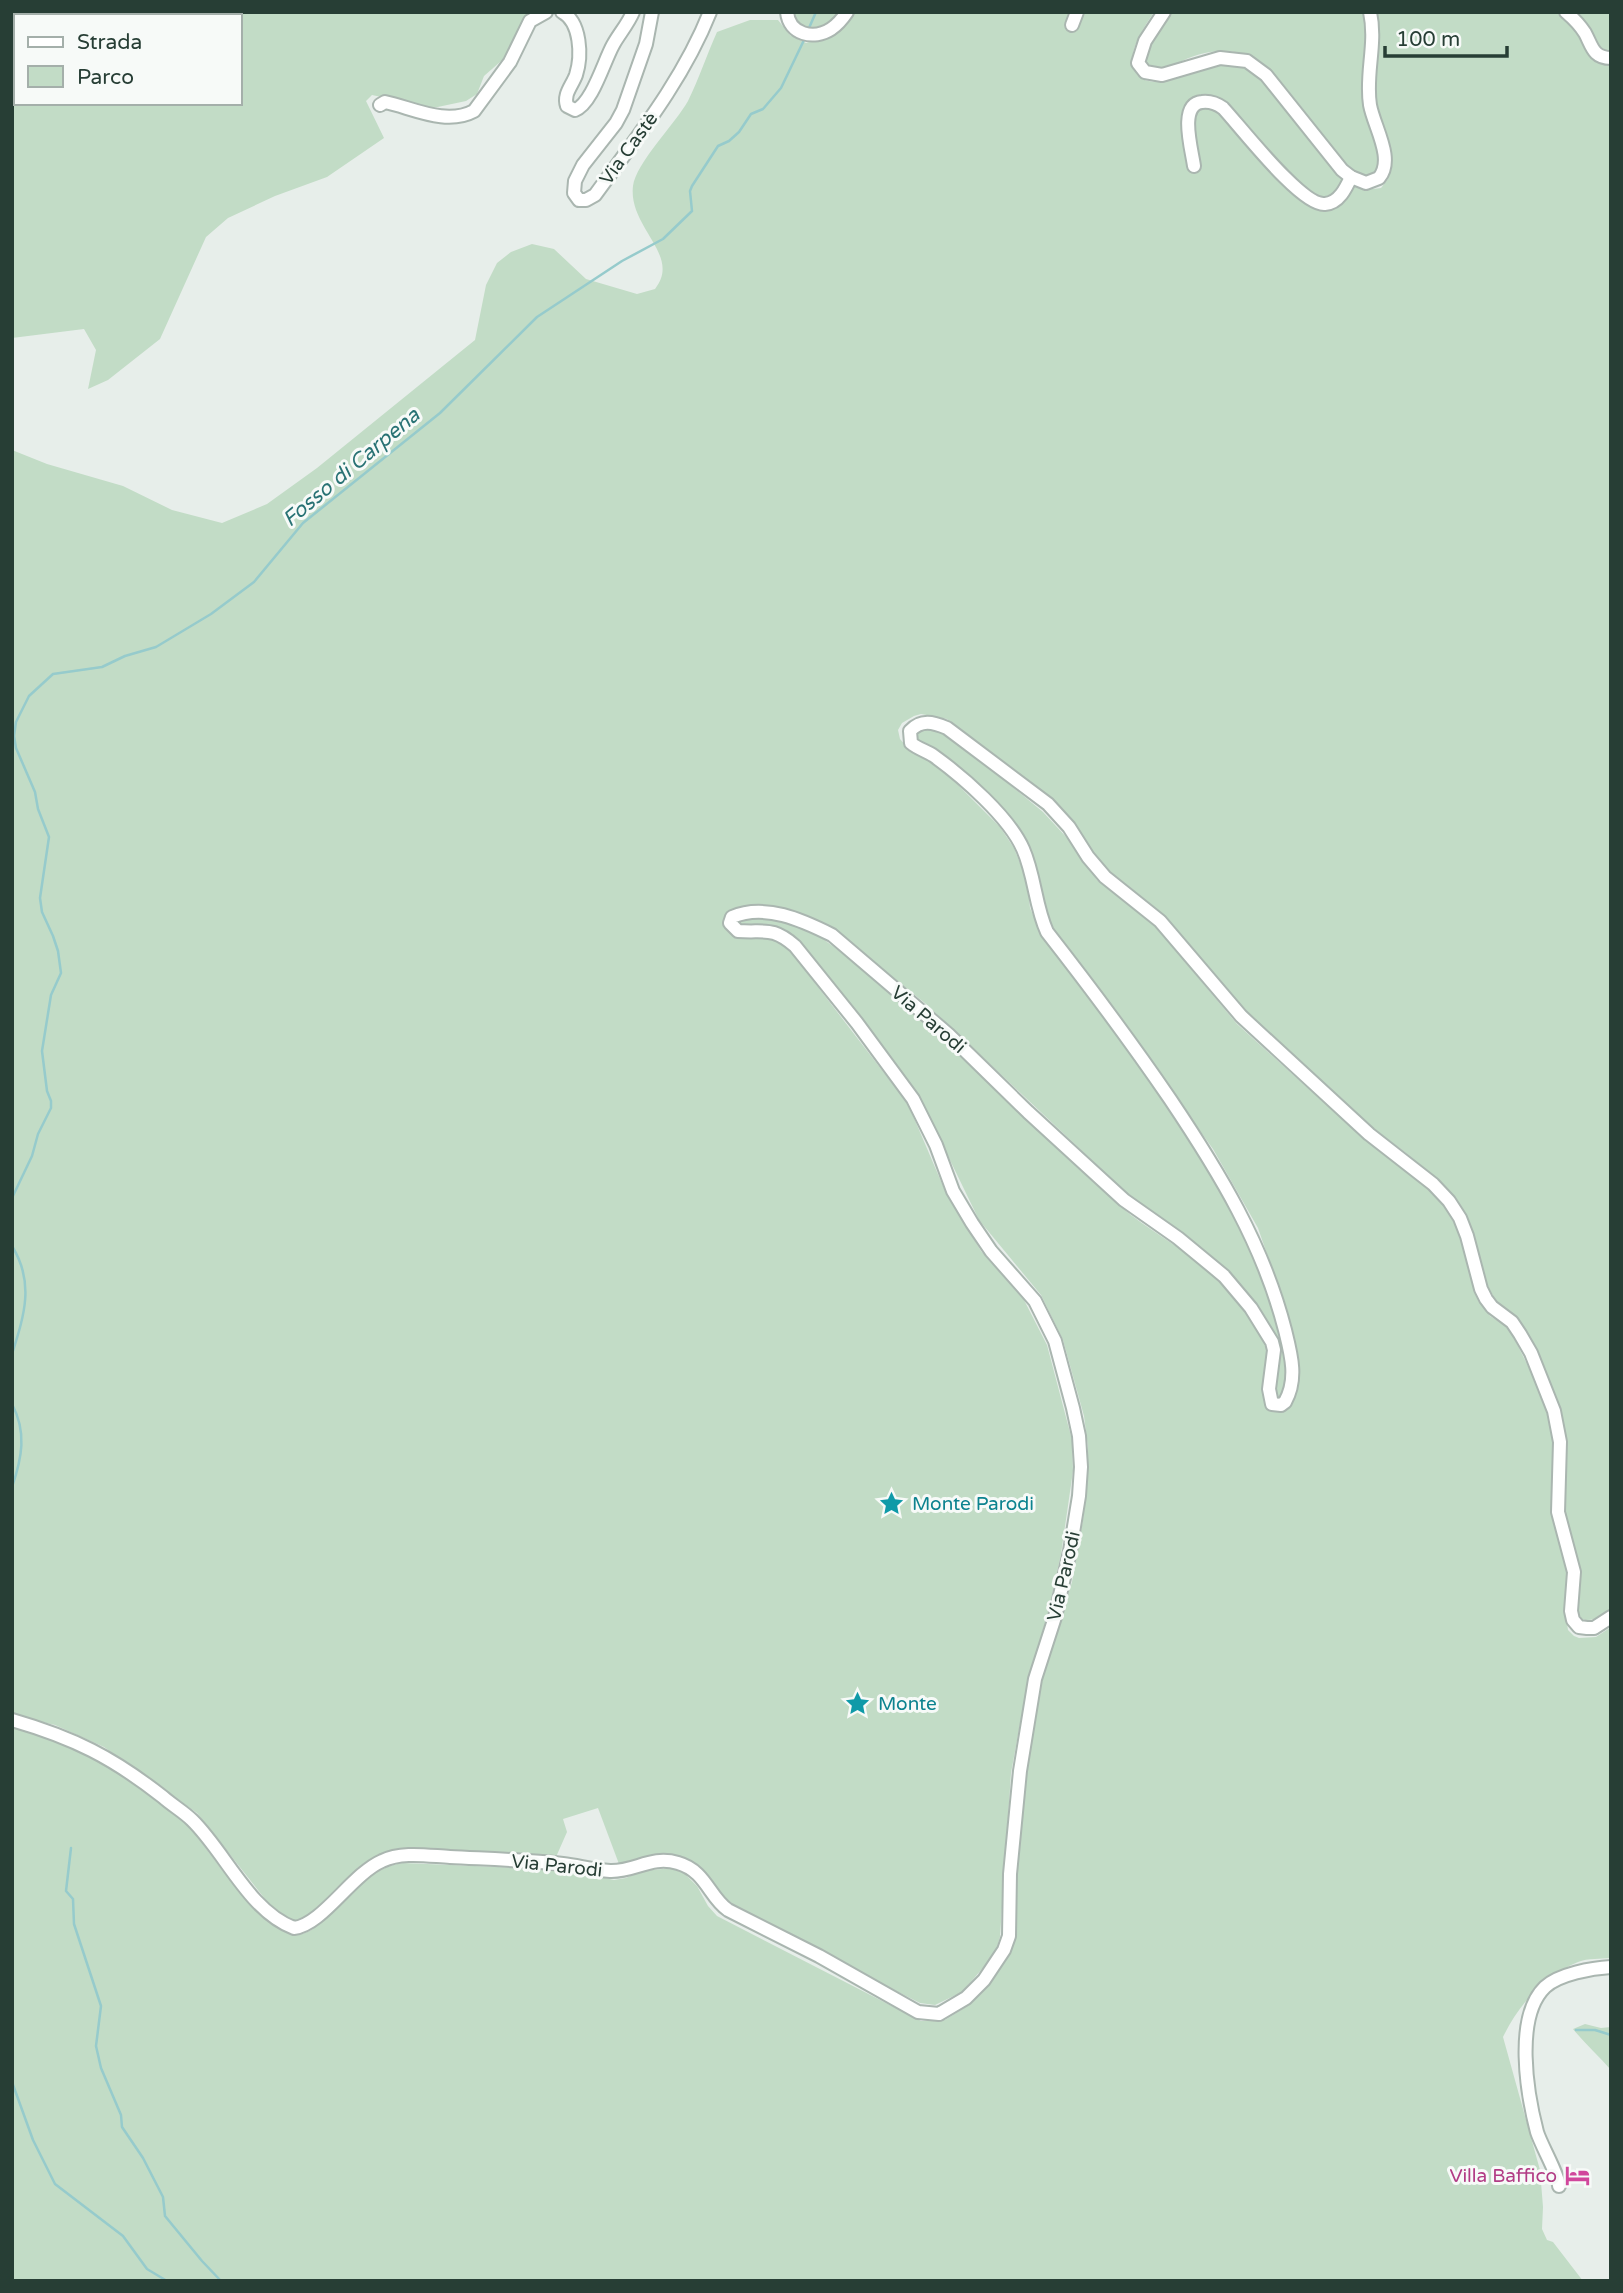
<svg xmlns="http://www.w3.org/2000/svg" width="1623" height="2293" font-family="'Varela Round',sans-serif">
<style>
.green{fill:#c2dcc6;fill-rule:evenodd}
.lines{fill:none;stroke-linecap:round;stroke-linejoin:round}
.stream{stroke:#96cbcc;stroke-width:2.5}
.minor-casing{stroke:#aab6b0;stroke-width:16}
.minor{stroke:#fff;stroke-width:12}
.labels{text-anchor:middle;stroke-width:6;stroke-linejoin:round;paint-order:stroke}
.street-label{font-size:19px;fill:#273e35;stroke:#f7faf8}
.culture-label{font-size:19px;fill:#0d838f;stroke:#f7faf8;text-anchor:start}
.hotel-label{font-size:19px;fill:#b23c85;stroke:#f7faf8;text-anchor:end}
.water-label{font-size:21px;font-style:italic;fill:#287274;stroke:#f7faf8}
</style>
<rect width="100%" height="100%" fill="#e7eeea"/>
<g class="green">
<path d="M12 12H535L508 55 484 76 477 94 466 101 433 108 372 95 366 101 384 138 327 177 275 196 228 218 206 237 160 339 108 380 88 389 96 350 84 329 12 338ZM16 16H240V103H16Z"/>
<path d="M792 12H840C823 29 820 34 797 25Z"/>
<path d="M854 12H1154C1144 28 1126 52 1135 71 1148 99 1208 62 1231 64 1236 64 1246 68 1251 71 1272 84 1305 132 1321 153 1329 164 1337 177 1350 184 1359 190 1370 190 1381 188L1388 179 1392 167C1389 141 1373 115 1373 88 1373 62 1382 38 1375 12H1558L1571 24 1594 60 1611 63V1609C1600 1616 1592 1624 1579 1618L1577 1610 1578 1563 1564 1512 1565 1443 1560 1409 1529 1338 1517 1318 1498 1304 1488 1287 1468 1222 1452 1194 1406 1153 1369 1125 1244 1009 1164 917 1107 870 1051 799 947 719 921 714 914 716 902 723 898 730 900 739 907 747 924 756 947 774 1000 827 1014 848 1024 873 1028 888 1030 908 1042 936 1138 1063 1203 1159 1247 1238 1264 1281 1284 1346 1288 1375 1281 1399 1276 1400 1274 1397 1278 1344 1236 1282 1218 1263 1129 1195 926 1004 835 931 740 908 727 912 725 927C737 944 751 933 767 936 777 938 784 946 791 952L908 1104 946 1193 981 1251 1024 1300 1047 1345 1072 1440 1073 1471 1061 1554 1047 1617 1029 1675 1011 1773 1000 1937 995 1954 962 1992 935 2005 920 2003 732 1908C721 1900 717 1888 708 1877 684 1848 651 1856 619 1864L598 1808 563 1819 567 1832 556 1857 392 1850C381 1854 372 1858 362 1865 341 1881 320 1915 294 1922L269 1904 197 1813 104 1747 55 1725 12 1715V450L47 464 123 486 172 510 222 523 267 504 317 468 475 340 486 285 497 263 511 252 532 244 554 249 586 279 637 294 655 289C682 255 628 228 633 186 636 163 675 124 688 101 699 79 707 54 717 32L750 20H778L790 35 806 43 825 37Z"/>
<path d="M1170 12H1364L1368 25V115L1379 151V171C1365 182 1362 177 1348 168 1333 148 1317 128 1302 108 1274 73 1256 43 1205 53 1186 56 1169 72 1148 67L1144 60 1150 43Z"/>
<polygon points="1574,12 1611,12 1611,53 1599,50"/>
<path d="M919 726 942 729 1043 812 1069 840 1097 880 1155 926 1237 1024 1363 1138 1422 1183 1445 1207 1461 1236 1477 1296 1490 1316 1509 1328 1532 1374 1550 1419 1554 1458 1552 1515 1569 1573 1565 1610 1568 1630 1574 1636 1579 1638 1596 1637 1611 1627V1958C1601 1959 1588 1958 1578 1962 1544 1976 1519 2004 1503 2037L1540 2170 1543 2207 1542 2229 1547 2240 1553 2242 1583 2281H12V1727C70 1742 111 1765 158 1802 167 1809 178 1816 187 1825 196 1833 203 1845 210 1854 231 1882 254 1912 284 1931 294 1938 303 1935 313 1929 340 1904 366 1868 403 1863L568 1870 614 1880 626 1878 641 1871 673 1868 685 1874 697 1886 708 1906 717 1916 921 2021 945 2020 969 2005 988 1985 1009 1955 1013 1940 1016 1860 1027 1769 1041 1680 1072 1582 1083 1520 1088 1475V1447L1084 1416 1063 1340 1041 1295 979 1220 918 1094 862 1018 800 942 786 930 770 925 742 927 735 921C759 915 790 919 812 932 839 948 862 971 886 991 968 1059 1040 1137 1120 1206 1152 1234 1192 1252 1222 1282 1231 1290 1238 1301 1245 1311 1251 1319 1268 1342 1269 1351 1270 1370 1256 1392 1269 1408L1288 1407 1293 1400 1296 1388 1298 1373 1297 1357 1286 1309 1258 1228 1213 1149 1052 926C1042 900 1041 873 1030 847 1011 807 955 771 921 742L914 735Z"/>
<path d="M1585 2024 1601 2028 1611 2027V2070C1599 2056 1585 2044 1573 2029Z"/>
</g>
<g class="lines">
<g class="stream">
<polyline points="88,16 95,12"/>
<polyline points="809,28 816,12"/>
<polyline points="12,29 16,28"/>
<polyline points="12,1198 32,1156 38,1134 51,1108 51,1101 47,1091 42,1051 51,995 61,973 58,951 53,936 42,912 40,898 49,837 38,809 35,792 16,748 14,736 16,722 29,696 53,674 102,667 125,656 156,647 211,614 254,582 303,523 440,413 537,317 622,261 663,239 692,211 690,191 692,186 718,146 729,141 739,132 751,114 763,109 781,88 805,38"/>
<path d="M12 1246C35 1283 24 1316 12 1354"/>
<path d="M12 1404C27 1432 22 1458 12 1487"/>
<polyline points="71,1848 66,1891 73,1899 74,1924 101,2006 96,2046 101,2068 121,2115 122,2127 143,2158 163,2197 165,2216 202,2261 221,2281"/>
<polyline points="1576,2030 1595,2030 1611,2035"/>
<polyline points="12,2082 33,2140 55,2184 123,2236 147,2269 167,2281"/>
</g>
<defs>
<g id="minor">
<path d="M562 12C581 22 582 56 576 75 572 86 563 94 567 106L575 110C592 104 604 61 613 45 619 34 628 24 633 12"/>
<path d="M652 12 646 44 623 110 616 123 583 165 575 181 574 193 579 200H586L595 195C637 137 683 80 710 12"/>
<path d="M787 12C789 35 814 40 831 29 837 25 843 18 847 12"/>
<path d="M1164 12 1145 41 1138 63 1145 72 1162 75 1220 58 1247 61 1266 75 1342 170 1351 177 1366 183 1379 178C1395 159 1374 127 1370 105 1365 74 1377 44 1370 12"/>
<path d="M1566 12C1573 18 1580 25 1585 33 1592 46 1593 58 1611 58"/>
<polyline points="1072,25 1077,12"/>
<path d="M380 105 385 102C413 108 446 126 474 111L510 62 530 21 546 12"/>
<path d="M1194 166C1192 150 1178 104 1202 102 1210 101 1216 103 1223 108 1240 126 1302 207 1325 204 1339 203 1346 188 1351 177"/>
<path d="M12 1720C74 1738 112 1757 163 1797 172 1805 184 1812 192 1820 225 1852 249 1911 294 1928 322 1925 352 1874 382 1861 402 1851 429 1856 450 1857 488 1859 526 1860 563 1864 579 1866 594 1870 610 1871 635 1872 651 1855 678 1863 706 1871 709 1897 728 1910L819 1956 918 2012 939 2014 966 1998 984 1980 1004 1950 1009 1936 1010 1874 1020 1771 1035 1679 1055 1617 1070 1551 1079 1496 1081 1467 1079 1436 1073 1408 1055 1341 1035 1301 991 1251 972 1223 953 1191 936 1145 913 1099 857 1023 795 946C772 926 765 933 738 931L730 923 732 917C765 903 802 920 832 935L948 1034 1028 1112 1124 1200 1178 1238 1224 1276 1251 1308 1272 1342 1274 1350 1269 1389 1272 1404 1281 1405 1285 1402C1298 1379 1291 1354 1285 1330 1263 1244 1219 1172 1170 1099 1131 1042 1090 987 1047 932 1035 906 1035 876 1023 849 1009 817 963 777 934 756 927 751 918 749 911 743L910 731C921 719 933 722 947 728L1048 804 1069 827 1088 857 1105 877 1160 921 1241 1016 1369 1134 1433 1184 1449 1201 1460 1218 1467 1236 1481 1289 1486 1299 1492 1307 1512 1322 1520 1334 1531 1353 1554 1411 1560 1442 1558 1512 1574 1572 1571 1611 1573 1620 1579 1627 1587 1628H1594L1611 1617"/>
<path d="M1559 2186C1559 2176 1541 2145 1537 2132 1527 2094 1514 2017 1545 1987 1559 1974 1592 1968 1611 1967"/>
</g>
</defs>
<use href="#minor" class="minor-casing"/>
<use href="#minor" class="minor"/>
</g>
<defs>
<symbol id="sight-bare" viewBox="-9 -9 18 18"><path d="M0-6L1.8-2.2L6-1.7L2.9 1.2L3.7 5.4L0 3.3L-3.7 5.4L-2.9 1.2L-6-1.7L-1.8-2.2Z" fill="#0f9aa8" stroke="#f7faf8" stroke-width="2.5" paint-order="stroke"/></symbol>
<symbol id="hotel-bare" viewBox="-9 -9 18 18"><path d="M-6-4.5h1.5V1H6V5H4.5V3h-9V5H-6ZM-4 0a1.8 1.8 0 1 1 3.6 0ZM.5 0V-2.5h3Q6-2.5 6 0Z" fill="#d1479c" stroke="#f7faf8" stroke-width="2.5" paint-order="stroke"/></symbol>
</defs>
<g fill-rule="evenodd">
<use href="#sight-bare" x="874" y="1486" width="35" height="35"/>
<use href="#sight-bare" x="840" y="1686" width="35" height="35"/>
<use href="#hotel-bare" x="1560" y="2158" width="35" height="35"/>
</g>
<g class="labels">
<g class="street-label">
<text transform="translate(628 148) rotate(-54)" y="7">Via Castè</text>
<text transform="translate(929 1019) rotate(41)" y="7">Via Parodi</text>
<text transform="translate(1063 1576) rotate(-77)" y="7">Via Parodi</text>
<text transform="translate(557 1865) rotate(6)" y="7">Via Parodi</text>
</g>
<g class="culture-label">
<text x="912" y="1510">Monte Parodi</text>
<text x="878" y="1710">Monte</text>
</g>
<g class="hotel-label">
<text x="1557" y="2182">Villa Baffico</text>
</g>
<g class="water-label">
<text transform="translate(351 467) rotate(-40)" y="7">Fosso di Carpena</text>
</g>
</g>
<rect width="1623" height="2293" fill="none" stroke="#273e35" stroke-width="28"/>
<rect x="14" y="14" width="228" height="91" fill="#f7faf8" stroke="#a4afaa" stroke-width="2"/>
<rect x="28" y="37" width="35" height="10" fill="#ffffff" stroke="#a4afaa" stroke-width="2"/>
<text x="77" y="49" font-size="21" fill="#273e35">Strada</text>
<rect x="28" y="66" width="35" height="21" fill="#c2dcc6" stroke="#a4afaa" stroke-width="2"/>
<text x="77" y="84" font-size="21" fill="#273e35">Parco</text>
<path d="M1385 46v10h122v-10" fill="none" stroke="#273e35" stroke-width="3.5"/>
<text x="1396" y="46" font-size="21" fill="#273e35" stroke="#f7faf8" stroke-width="5" paint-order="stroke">100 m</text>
</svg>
